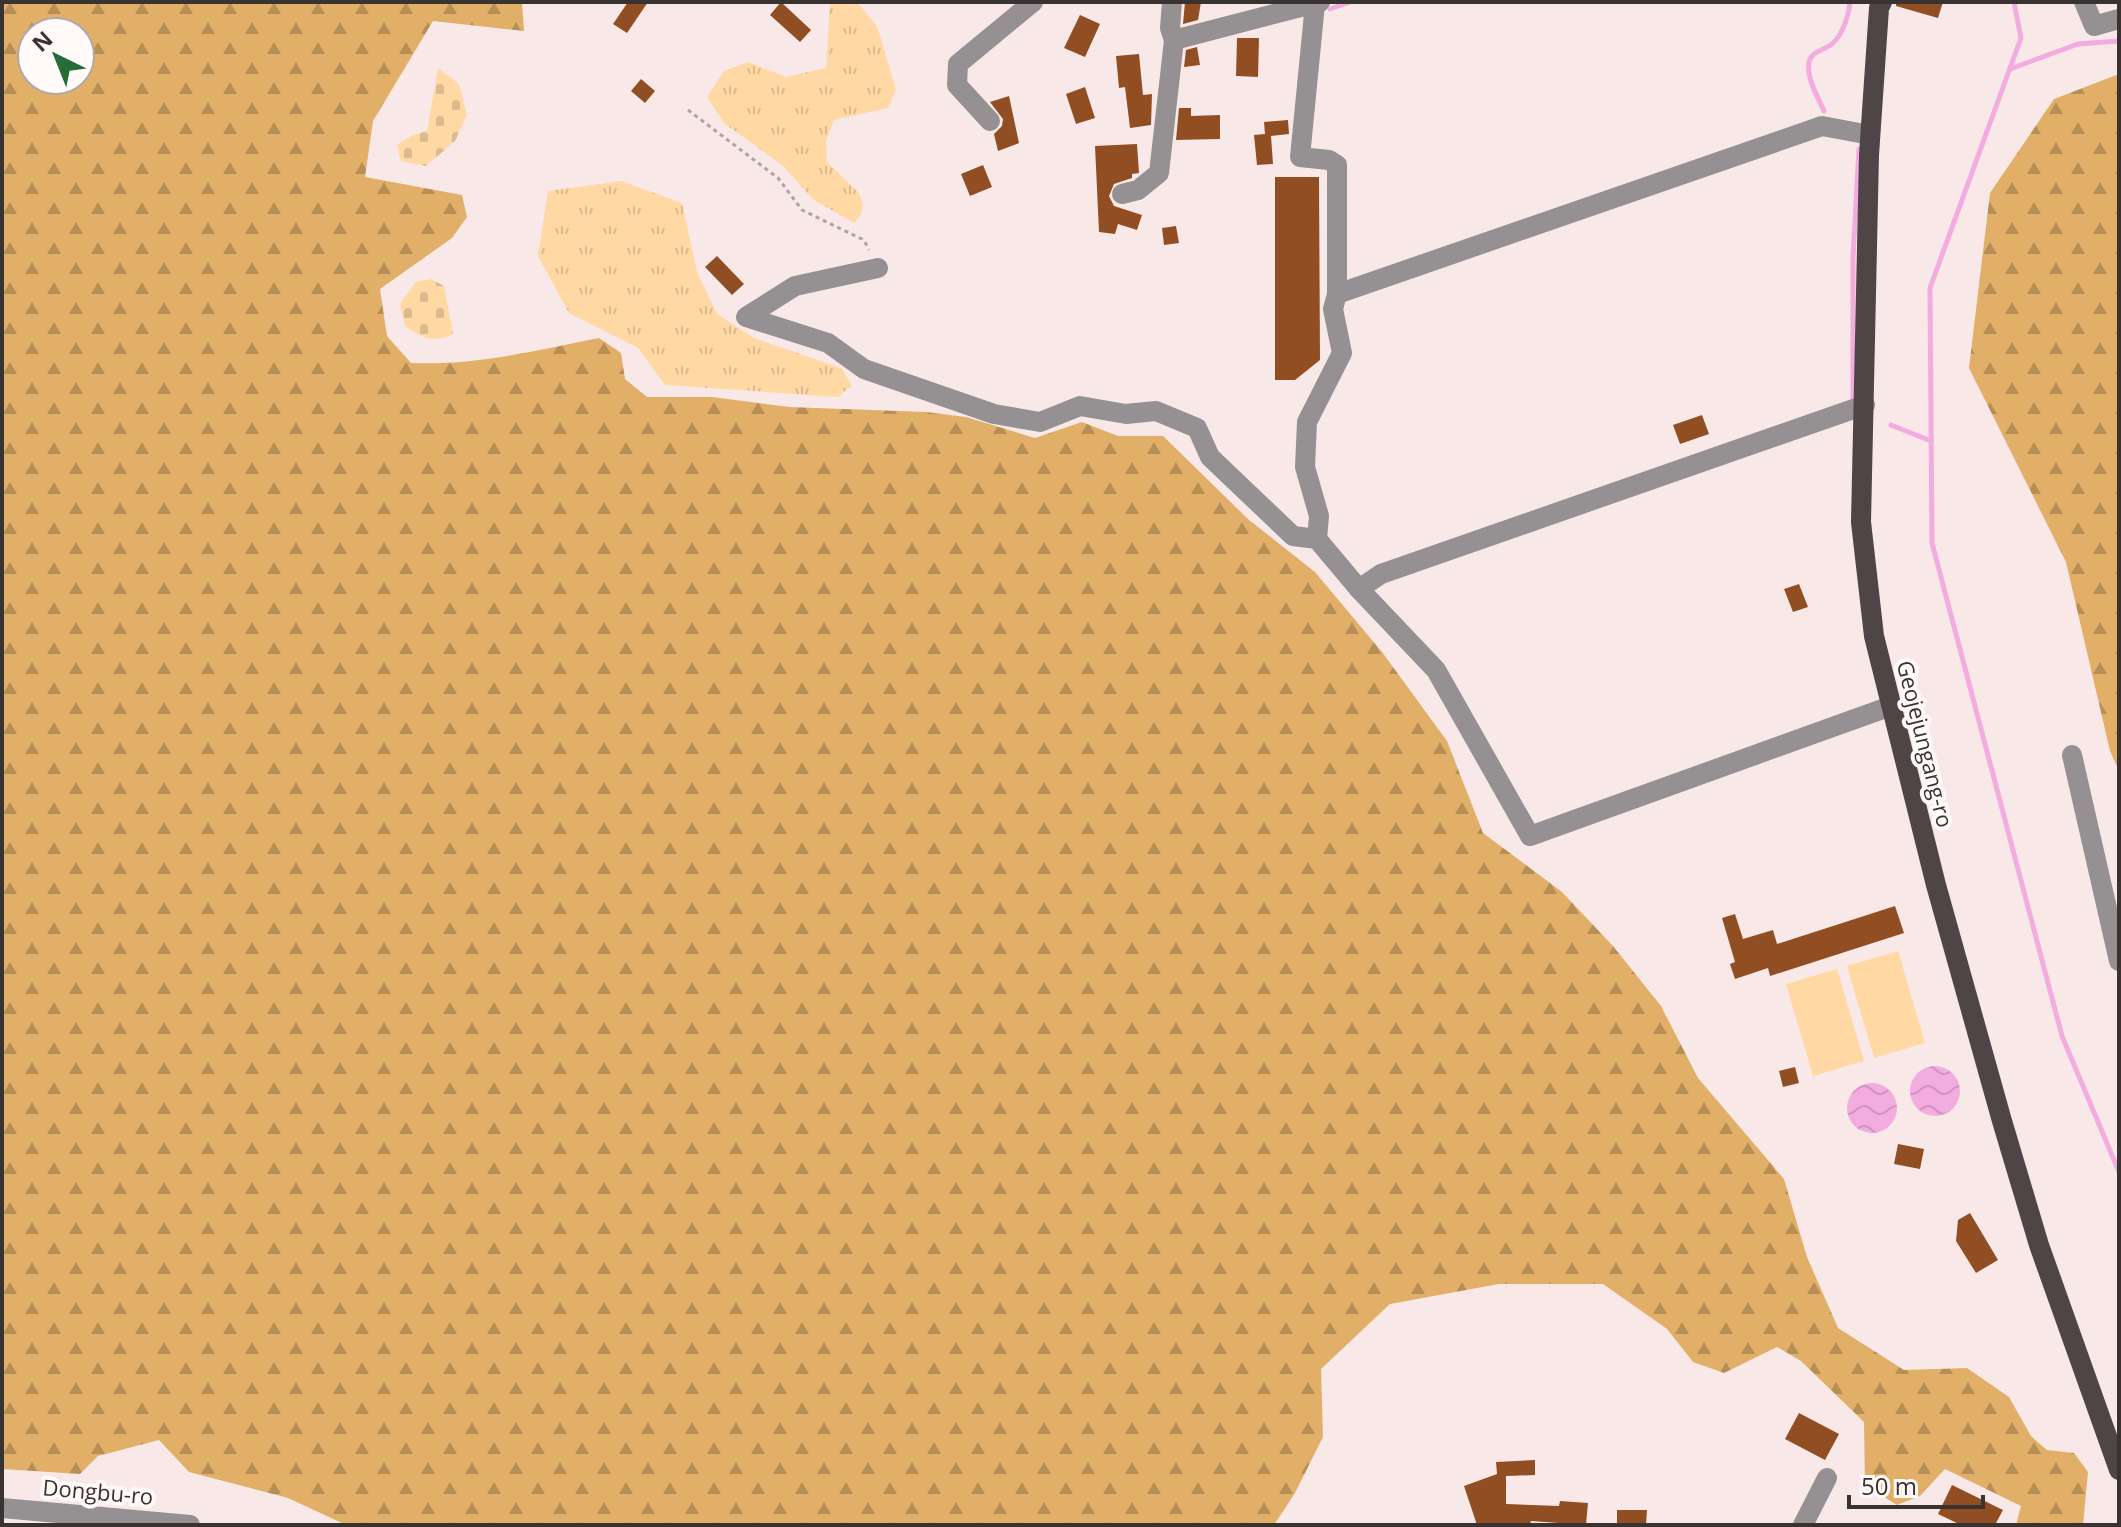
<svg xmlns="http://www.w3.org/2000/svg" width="2121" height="1527" font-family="'Open Sans',sans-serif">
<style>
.grass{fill:url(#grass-tufts)}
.forest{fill:url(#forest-firs);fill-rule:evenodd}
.cemetery{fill:url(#cemetery-stones)}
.garden{fill:#ffd8a4}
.water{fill:url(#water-waves)}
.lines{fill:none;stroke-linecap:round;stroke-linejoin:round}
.stream{stroke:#f2ace0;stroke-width:5}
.building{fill:#914e23}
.path{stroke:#aea3a2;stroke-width:3;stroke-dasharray:4 4;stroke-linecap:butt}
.minor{stroke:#959091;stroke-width:20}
.major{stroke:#4f4547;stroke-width:20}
.labels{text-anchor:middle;stroke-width:8;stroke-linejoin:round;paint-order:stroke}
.street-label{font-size:22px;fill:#383231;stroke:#fff9f8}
</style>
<defs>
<pattern id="grass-tufts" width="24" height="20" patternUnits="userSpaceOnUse" patternTransform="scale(2)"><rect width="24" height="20" fill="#ffd8a4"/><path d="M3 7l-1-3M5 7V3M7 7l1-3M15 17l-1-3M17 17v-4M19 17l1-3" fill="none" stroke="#dbba8e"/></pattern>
<pattern id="forest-firs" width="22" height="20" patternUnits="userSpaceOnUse" patternTransform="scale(2)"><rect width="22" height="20" fill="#e1af68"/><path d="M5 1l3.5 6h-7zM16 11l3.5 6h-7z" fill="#b78f56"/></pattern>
<pattern id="cemetery-stones" width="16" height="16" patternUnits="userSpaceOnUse" patternTransform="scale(2)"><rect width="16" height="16" fill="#ffd8a4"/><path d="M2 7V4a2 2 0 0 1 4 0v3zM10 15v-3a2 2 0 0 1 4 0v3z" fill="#dbba8e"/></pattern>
<pattern id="water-waves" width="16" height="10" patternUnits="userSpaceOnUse" patternTransform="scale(2)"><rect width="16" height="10" fill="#f2ace0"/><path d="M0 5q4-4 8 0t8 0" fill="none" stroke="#d094c1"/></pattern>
</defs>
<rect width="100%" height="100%" fill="#f8e9e8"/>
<g class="grass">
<polygon points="830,2 857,2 877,26 896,90 888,108 834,120 826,140 827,162 858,192 863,203 861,215 854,223 814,200 782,165 724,123 707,97 724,71 748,62 786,77 826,68"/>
<polygon points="621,181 682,203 697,272 717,314 754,338 841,368 852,385 838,397 665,385 638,348 569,313 538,256 548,191"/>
</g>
<g class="forest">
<path d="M2 2H522L524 31 433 21 373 121 365 177 462 195 467 217 452 238 380 289 387 336 411 363C474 366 538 350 599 338L621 353 625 379 647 397H712L789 407 926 412 966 417 1035 438 1082 422 1118 436H1163L1249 520 1315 572 1382 652 1447 741 1483 833 1562 892 1613 946 1661 1006 1698 1078 1784 1179 1807 1257 1838 1328 1904 1370 1967 1368 2009 1397 2031 1436 2047 1450 2074 1453 2088 1472 2083 1525H2016L2021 1506 1945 1469 1920 1496 1897 1505 1865 1485 1864 1422 1801 1361 1777 1347 1724 1373 1693 1362 1667 1329 1603 1284H1499L1390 1304 1321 1369 1323 1437 1295 1493 1274 1525H346L288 1498 189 1472 159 1440 98 1456 80 1474 2 1469ZM32 32H80V80H32Z"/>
<polygon points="2119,74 2119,771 2110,751 2066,562 1969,368 1990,193 2054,99"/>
</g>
<g class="cemetery">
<polygon points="438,68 459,84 467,115 455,141 426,166 401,161 397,145 411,136 427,131"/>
<path d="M431 279 444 286 453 334C435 344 421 338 405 326L400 304 416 282Z"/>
</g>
<g class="garden">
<polygon points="1898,951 1925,1043 1874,1058 1847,966"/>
<polygon points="1837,969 1864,1061 1813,1076 1786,984"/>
</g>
<g class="water">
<circle cx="1935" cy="1091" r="25"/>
<circle cx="1872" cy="1108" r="25"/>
</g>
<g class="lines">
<g class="stream">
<polyline points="2014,2 2021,38 1930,288 1932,543 2062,1036 2119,1172"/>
<polyline points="1330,9 1350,2"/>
<polyline points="2010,69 2078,44 2119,41"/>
<path d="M1824 111C1818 97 1806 78 1809 62 1812 50 1826 50 1833 43 1843 34 1849 14 1850 2"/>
<polyline points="1853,404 1853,258 1859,149"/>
<polyline points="1891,425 1931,441"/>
</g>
</g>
<g class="building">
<polygon points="628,2 648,2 627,33 613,24"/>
<polygon points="781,2 811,30 800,42 770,15"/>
<polygon points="1185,2 1201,2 1198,20 1183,24"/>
<polygon points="1896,2 1943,2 1938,18 1896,6"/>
<polygon points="1080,15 1100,24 1085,57 1064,48"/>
<polygon points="1237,38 1259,38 1258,77 1236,76"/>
<polygon points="1197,47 1200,65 1184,67 1186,50"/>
<polygon points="1139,54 1143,95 1152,94 1151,125 1130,128 1125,87 1119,88 1116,56"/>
<polygon points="641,79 655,91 645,103 631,91"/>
<polygon points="1085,87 1095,118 1076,124 1066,94"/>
<polygon points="1009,96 1019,143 998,151 994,134 1002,126 1003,119 990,102"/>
<polygon points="1179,108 1191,108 1191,116 1220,115 1220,139 1176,140"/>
<polygon points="1288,120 1289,134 1271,136 1273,164 1257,165 1254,135 1265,134 1264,122"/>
<polygon points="1137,144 1139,173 1132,174 1132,178 1114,184 1109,196 1114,206 1142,215 1137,230 1118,224 1115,234 1099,232 1095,146"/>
<polygon points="983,165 992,187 970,196 961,174"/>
<polygon points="1275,177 1319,177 1320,360 1295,380 1275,380"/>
<polygon points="1176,226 1179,243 1164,245 1162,228"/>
<polygon points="717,256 744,284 732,295 705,267"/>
<polygon points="1702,415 1709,434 1680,444 1673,425"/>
<polygon points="1799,584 1808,607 1793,612 1784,589"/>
<polygon points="1895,906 1904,933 1770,976 1768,968 1735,979 1730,964 1735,962 1722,918 1735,914 1743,939 1773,930 1777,944"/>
<polygon points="1795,1067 1799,1083 1783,1087 1779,1071"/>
<polygon points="1898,1144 1924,1149 1920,1169 1894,1164"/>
<polygon points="1970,1213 1998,1260 1976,1273 1956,1241 1958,1220"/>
<polygon points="1799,1413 1839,1434 1825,1460 1785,1439"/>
<polygon points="1535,1460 1535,1475 1506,1476 1506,1504 1559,1506 1560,1501 1588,1503 1586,1525 1531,1521 1530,1525 1477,1525 1464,1486 1497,1474 1496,1462"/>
<polygon points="1952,1485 2003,1510 1995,1525 1961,1525 1938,1514"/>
<polygon points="1617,1510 1647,1510 1646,1525 1617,1523"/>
</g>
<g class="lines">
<polyline class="path" points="688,110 778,178 802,210 864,240 869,250"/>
<g class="minor">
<polyline points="1172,2 1170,28 1174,40 1320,2"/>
<polyline points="2084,2 2094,26 2119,19"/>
<polyline points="1315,4 1300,157 1329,160 1337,165 1337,294 1333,309 1342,353 1307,422 1305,467 1319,516 1317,539"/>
<polyline points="990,121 957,85 958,64 1033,2"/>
<polyline points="1122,194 1138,190 1159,173 1174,40"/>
<polyline points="878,268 795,286 746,317 828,343 864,369 994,414 1040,422 1080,406 1126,414 1156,411 1197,428 1210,457 1293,536 1317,539 1359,589 1436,670 1530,836 1891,706"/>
<polyline points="1337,294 1822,126 1870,135"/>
<polyline points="1359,589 1381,574 1865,405"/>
<polyline points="2072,755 2119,961"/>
<polyline points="2,1508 190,1525"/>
<polyline points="1803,1525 1827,1478"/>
</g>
<polyline class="major" points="1882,2 1879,8 1869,155 1861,522 1874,636 1936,885 2002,1121 2039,1245 2119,1470"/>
</g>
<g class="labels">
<g class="street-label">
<text transform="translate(1925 744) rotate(76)" y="8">Geojejungang-ro</text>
<text transform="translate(98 1492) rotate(5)" y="8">Dongbu-ro</text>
</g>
</g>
<rect width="2121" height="1527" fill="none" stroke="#383231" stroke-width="8"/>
<g transform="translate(56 56) rotate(317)"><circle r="38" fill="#fff9f8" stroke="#afa9a8" stroke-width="2"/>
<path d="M0-6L14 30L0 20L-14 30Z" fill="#266d39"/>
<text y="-12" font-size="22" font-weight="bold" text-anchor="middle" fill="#383231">N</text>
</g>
<path d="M1849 1495v12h134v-12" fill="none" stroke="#383231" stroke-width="4"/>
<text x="1861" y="1495" font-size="24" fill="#383231" stroke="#fff9f8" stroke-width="6" paint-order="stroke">50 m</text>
</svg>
